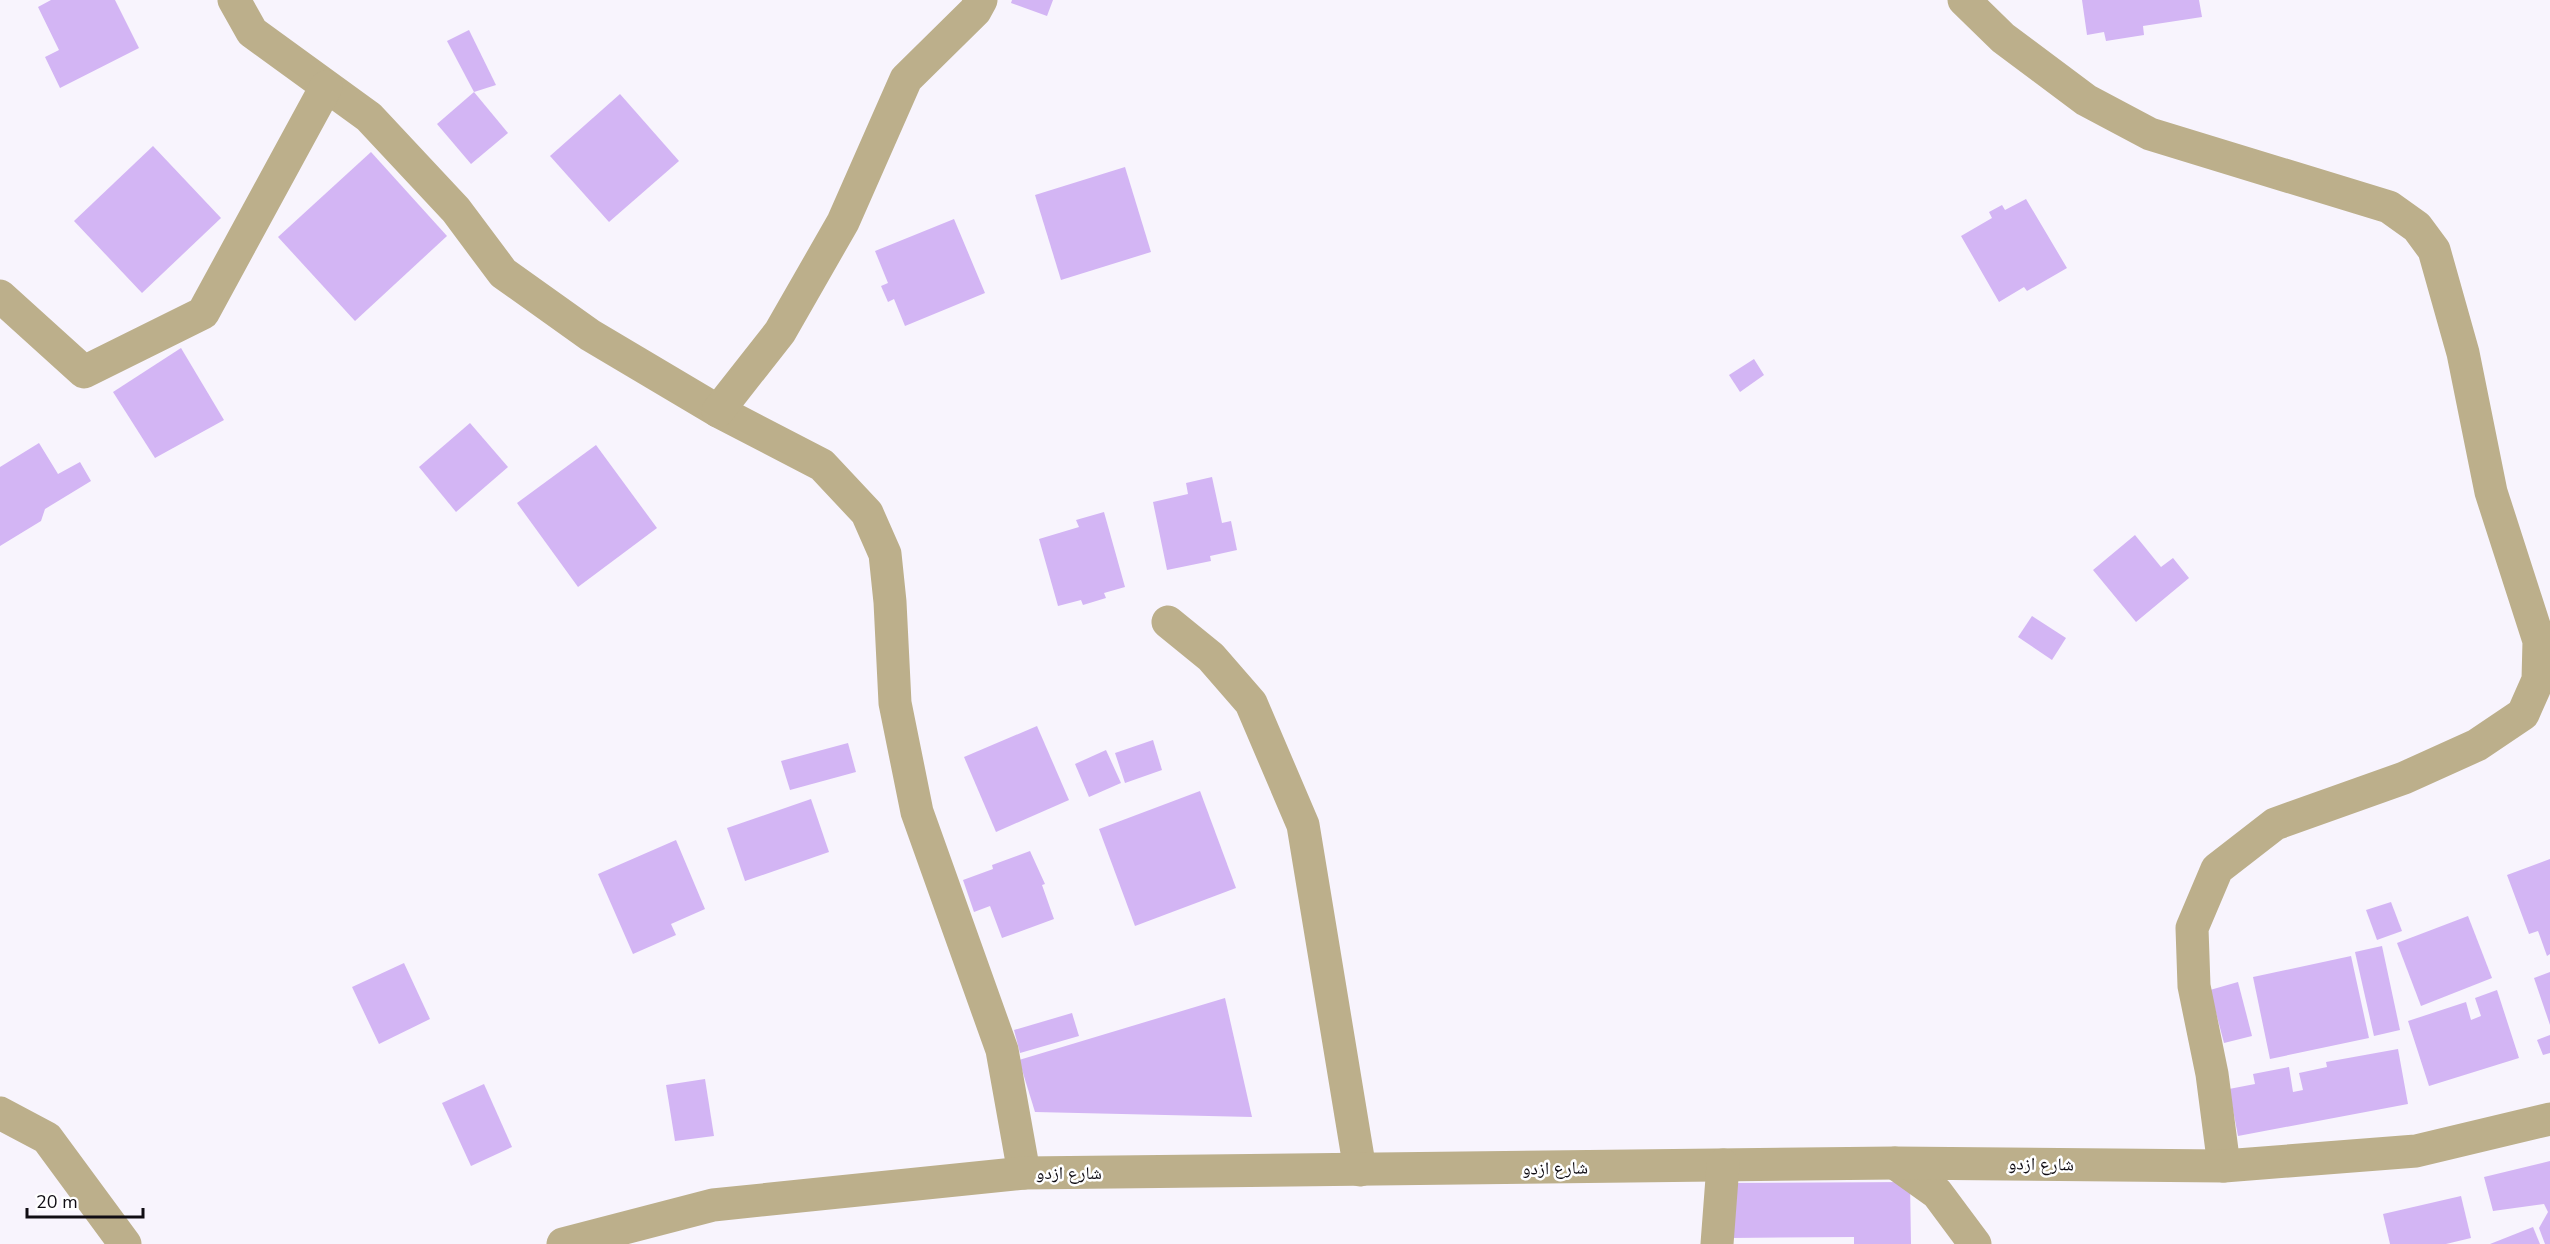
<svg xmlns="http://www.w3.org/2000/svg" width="2550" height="1244" font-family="'Nunito Sans','Noto Naskh Arabic',sans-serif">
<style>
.building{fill:#d3b5f4}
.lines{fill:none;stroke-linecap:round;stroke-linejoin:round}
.minor{stroke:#bcaf8b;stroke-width:33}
.labels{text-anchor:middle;stroke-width:5;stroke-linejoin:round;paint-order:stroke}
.street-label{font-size:18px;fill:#100d14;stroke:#fff}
</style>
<rect width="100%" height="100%" fill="#f8f4fd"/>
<g class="building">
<polygon points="51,0 115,0 139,48 60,88 45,57 59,50 38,7"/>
<polygon points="1012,0 1053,0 1047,16 1011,3"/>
<polygon points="2082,0 2199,0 2202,17 2143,26 2144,35 2106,41 2104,32 2087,35"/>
<polygon points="469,30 496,85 474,92 447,41"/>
<polygon points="474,92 508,133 471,164 437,124"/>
<polygon points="620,94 679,161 609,222 550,156"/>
<polygon points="153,146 221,218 142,293 74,221"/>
<polygon points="371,152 447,236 355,321 278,237"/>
<polygon points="1125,167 1151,252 1061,280 1035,195"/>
<polygon points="2026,199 2067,268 2027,291 2024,287 1999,302 1961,236 1992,218 1989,212 2002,205 2005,210"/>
<polygon points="954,219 985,293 905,326 894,299 888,302 881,286 888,283 875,251"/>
<polygon points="181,348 224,420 155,458 113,392"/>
<polygon points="1754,359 1764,375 1740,392 1729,375"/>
<polygon points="470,423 508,467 456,512 419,467"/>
<polygon points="39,443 58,474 80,462 91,481 45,509 41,521 0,546 0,467"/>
<polygon points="596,445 657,528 578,587 517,503"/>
<polygon points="1212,477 1222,523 1231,521 1237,550 1210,556 1211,561 1167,570 1153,502 1188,494 1186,483"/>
<polygon points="1104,512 1125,587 1104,593 1106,598 1083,605 1081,600 1058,606 1039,539 1079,527 1076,520"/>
<polygon points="2135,535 2161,567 2173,558 2189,578 2136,622 2093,570"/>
<polygon points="2032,616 2066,638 2052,660 2018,637"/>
<polygon points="1037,726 1069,800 996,832 964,757"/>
<polygon points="1153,740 1162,770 1125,783 1115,753"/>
<polygon points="848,743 856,772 790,790 781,761"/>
<polygon points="1106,750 1121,783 1089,797 1075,764"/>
<polygon points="1200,791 1236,888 1135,926 1099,829"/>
<polygon points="811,799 829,852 745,881 727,828"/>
<polygon points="676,840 705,909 671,924 676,935 633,954 598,874"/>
<polygon points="1030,851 1045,884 1042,885 1054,919 1002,938 990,906 974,912 963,880 993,869 992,865"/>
<polygon points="2550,859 2550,954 2547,956 2538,931 2529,934 2507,875"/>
<polygon points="2391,902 2402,931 2377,940 2366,910"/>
<polygon points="2468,916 2492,978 2421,1006 2397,943"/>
<polygon points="2382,946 2400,1030 2374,1036 2355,952"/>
<polygon points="2351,956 2369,1038 2270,1059 2253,977"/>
<polygon points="404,963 430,1019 379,1044 352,987"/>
<polygon points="2550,972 2550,1025 2534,978"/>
<polygon points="2238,982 2252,1036 2224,1043 2210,990"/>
<polygon points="2497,990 2519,1058 2429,1086 2408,1021 2466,1002 2471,1020 2481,1016 2475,998"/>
<polygon points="1225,998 1252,1117 1035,1112 1019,1060"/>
<polygon points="1072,1013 1079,1036 1020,1053 1014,1030"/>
<polygon points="2550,1035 2550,1053 2543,1055 2537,1040"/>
<polygon points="2398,1049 2408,1104 2238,1136 2229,1089 2255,1084 2253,1074 2289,1067 2293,1092 2303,1090 2299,1073 2327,1067 2326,1062"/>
<polygon points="705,1079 714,1136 675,1141 666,1085"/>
<polygon points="484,1084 512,1147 471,1166 442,1103"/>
<polygon points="2550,1161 2550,1244 2545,1244 2539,1228 2548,1212 2544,1204 2493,1211 2484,1177"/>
<polygon points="1910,1182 1911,1244 1854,1244 1854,1237 1731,1238 1730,1183"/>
<polygon points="2461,1196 2471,1238 2446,1244 2390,1244 2383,1214"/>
<polygon points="2533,1227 2540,1244 2490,1244"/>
</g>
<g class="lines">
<g class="minor">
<polyline points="234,0 252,32 369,117 456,210 503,273 590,335 718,411 822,465 867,513 885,554 890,602 895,703 917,812 1002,1050 1024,1173"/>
<polyline points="1964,0 2003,38 2086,100 2150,134 2389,207 2417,227 2434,250 2463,353 2491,492 2539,641 2538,680 2523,714 2477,745 2404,778 2275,824 2217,869 2192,928 2194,986 2212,1074 2224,1166"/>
<polyline points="0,296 84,372 203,313 326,87"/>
<polyline points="718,411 780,332 843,222 906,79 975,11 981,0"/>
<polyline points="1168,622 1211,657 1251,703 1303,825 1360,1170"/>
<polyline points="0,1113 47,1138 125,1244"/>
<polyline points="1895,1163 1937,1193 1975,1244"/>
<polyline points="563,1244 713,1205 1024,1173 1895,1163 2224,1166 2416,1151 2550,1119"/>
<polyline points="1717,1244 1723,1165"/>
</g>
</g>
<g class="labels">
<g class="street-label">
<text transform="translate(2041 1164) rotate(1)" y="6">شارع ازدو</text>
<text transform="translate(1555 1168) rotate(-1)" y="6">شارع ازدو</text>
<text x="1069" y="1179">شارع ازدو</text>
</g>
</g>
<path d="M27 1208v9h116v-9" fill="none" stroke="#100d14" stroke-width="3"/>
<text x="36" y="1208" font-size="18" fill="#100d14" stroke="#ffffff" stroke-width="4.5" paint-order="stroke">20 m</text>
</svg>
